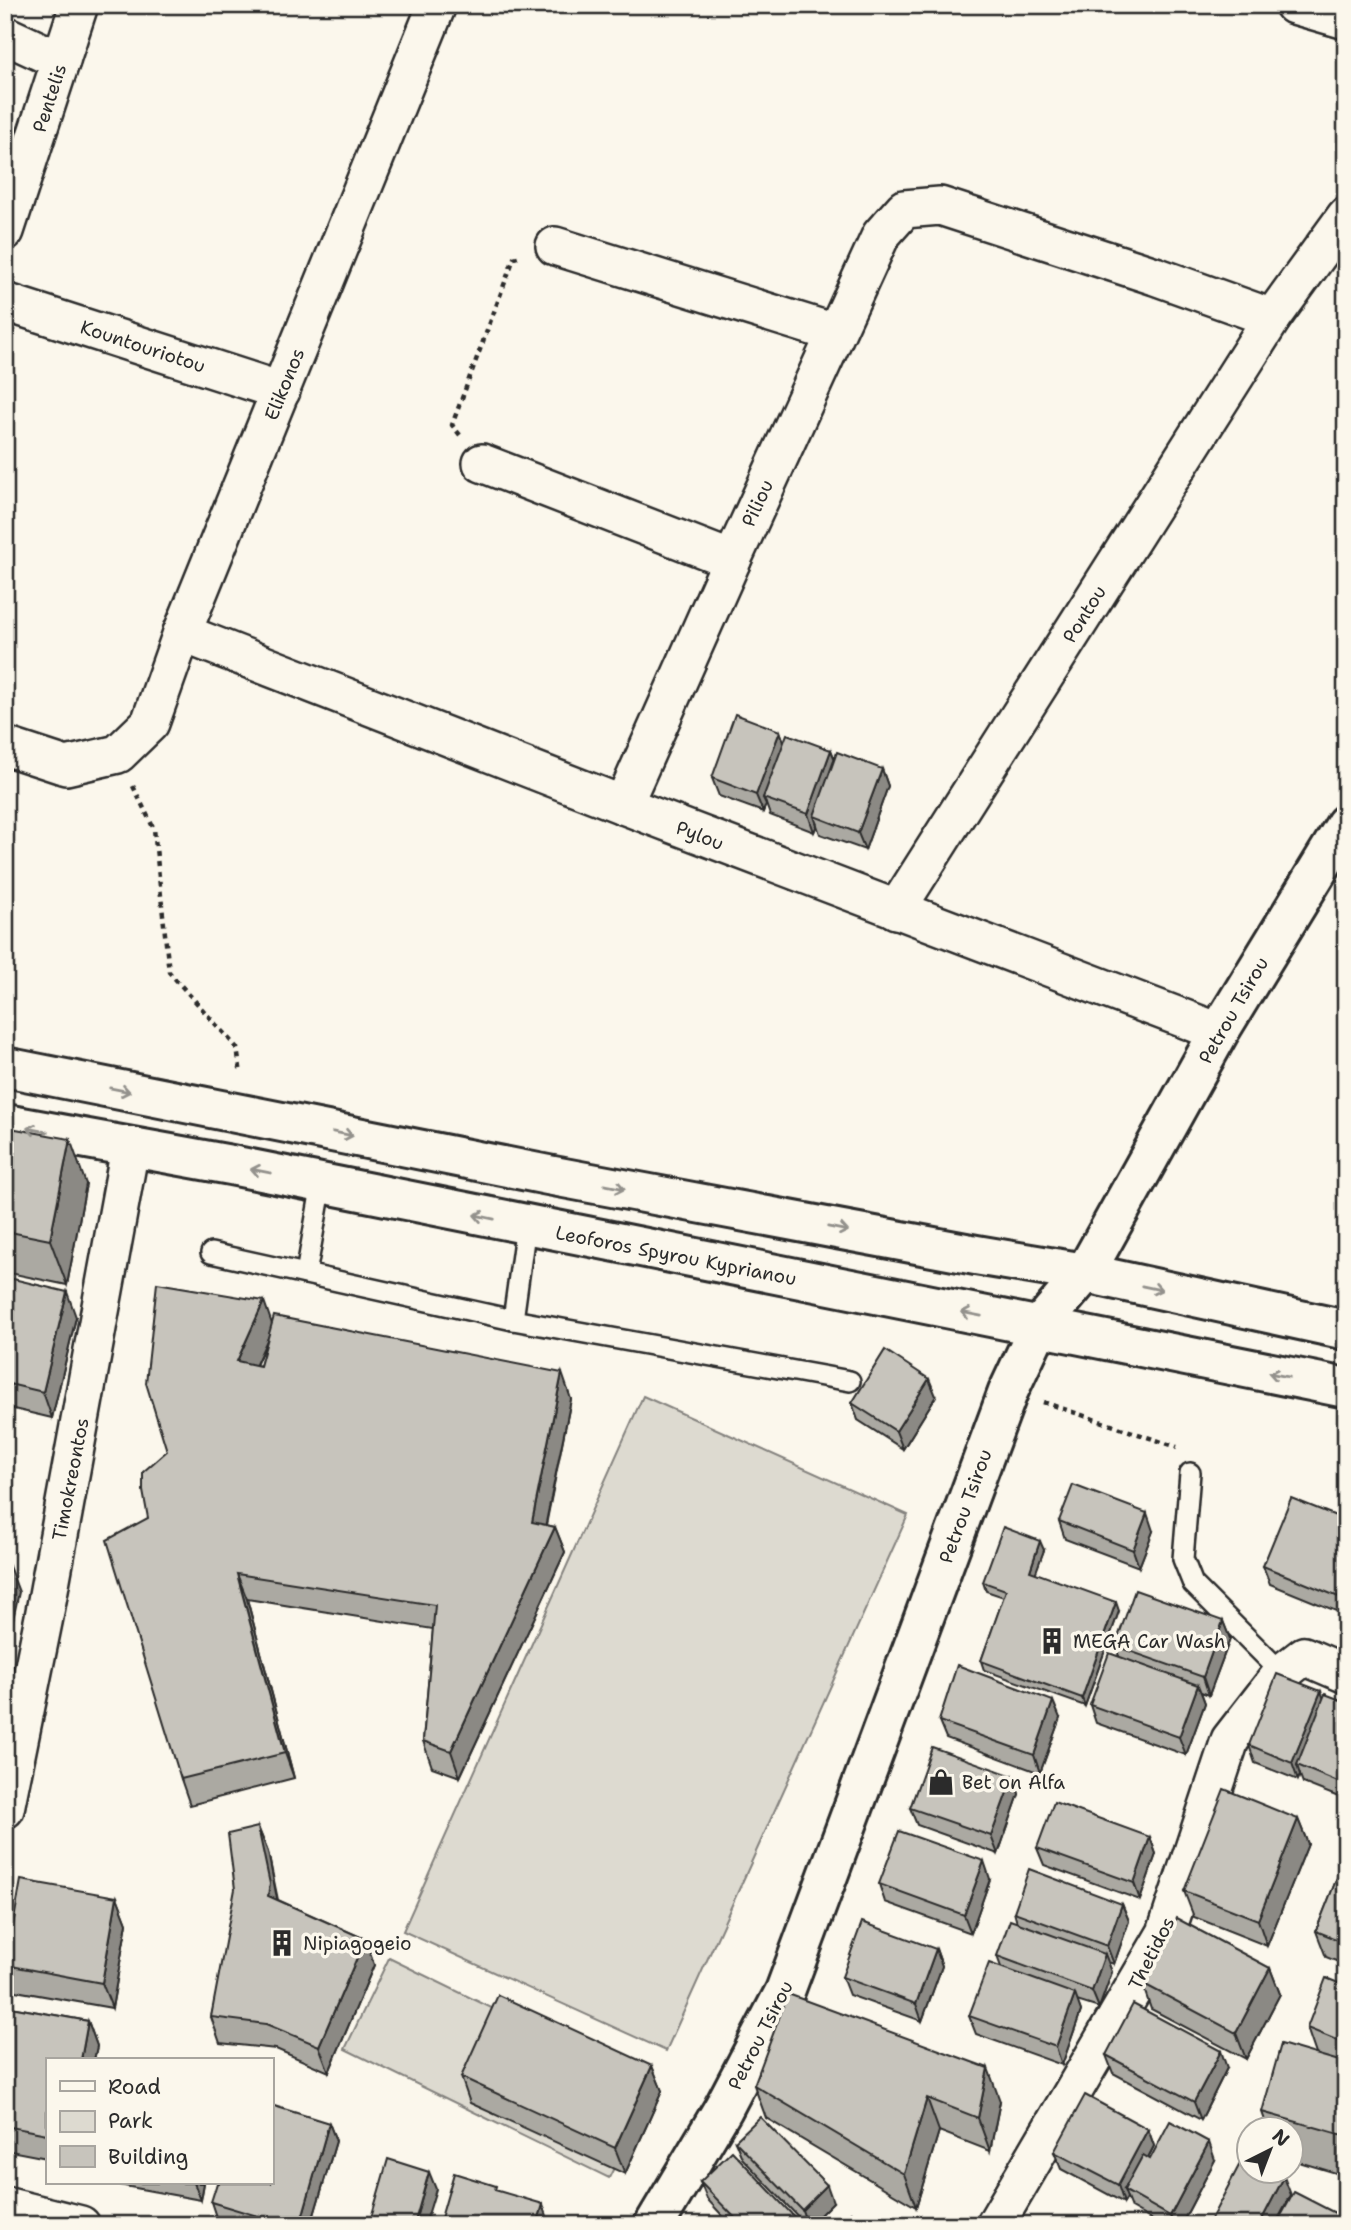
<svg xmlns="http://www.w3.org/2000/svg" width="1351" height="2230" font-family="'Shantell Sans',sans-serif">
<style>
.green{fill:#dddad0;stroke:#84827e;stroke-width:2}
.lines{fill:none;stroke-linecap:round;stroke-linejoin:round}
.lane-casing{stroke:#2b2b2b;stroke-width:24}
.street-casing{stroke:#2b2b2b;stroke-width:42}
.secondary-casing{stroke:#2b2b2b;stroke-width:44}
.primary-casing{stroke:#2b2b2b;stroke-width:44}
.path{stroke:#2b2b2b;stroke-width:4.5;stroke-dasharray:5 5;stroke-linecap:butt}
.lane{stroke:#fbf7ec;stroke-width:19}
.street{stroke:#fbf7ec;stroke-width:37}
.secondary{stroke:#fbf7ec;stroke-width:38}
.primary{stroke:#fbf7ec;stroke-width:38}
.wall{fill:#aba9a2;stroke:#2b2b2b;stroke-width:2;fill-rule:evenodd}
.shaded-wall{fill:#8b8984;stroke:#2b2b2b;stroke-width:2}
.building{fill:#c7c4bc;stroke:#2b2b2b;stroke-width:2}
.oneway{stroke:#93918c}
.labels{text-anchor:middle;stroke-width:7;stroke-linejoin:round;paint-order:stroke}
.street-label{font-size:19px;fill:#2b2b2b;stroke:#fbf7ec}
.poi-label{font-size:19px;fill:#2b2b2b;stroke:#fbf7ec;text-anchor:start}
</style>
<rect width="100%" height="100%" fill="#fbf7ec"/>
<filter id="ink" filterUnits="userSpaceOnUse"><feTurbulence type="fractalNoise" baseFrequency=".0143" numOctaves="2"/><feDisplacementMap in="SourceGraphic" scale="14" xChannelSelector="R" yChannelSelector="G"/><feConvolveMatrix kernelMatrix="1 2 1 2 8 2 1 2 1" color-interpolation-filters="sRGB"/></filter>
<g filter="url(#ink)">
<g class="green">
<polygon points="643,1396 908,1515 666,2051 403,1931"/>
<polygon points="389,1958 654,2087 609,2178 345,2049"/>
</g>
<g class="lines">
<defs>
<g id="lane">
<polyline points="211,1253 513,1320 850,1381"/>
<polyline points="306,1274 322,1183"/>
<polyline points="513,1320 526,1225"/>
<polyline points="1190,1473 1183,1559 1193,1584 1282,1673"/>
</g>
<g id="street">
<polyline points="1294,5 1346,20"/>
<polyline points="5,35 61,61"/>
<polyline points="5,231 79,5"/>
<polyline points="555,246 835,333"/>
<polyline points="5,302 281,391"/>
<polyline points="482,463 732,560"/>
<polyline points="182,633 623,805 1219,1032"/>
<polyline points="5,746 66,766 118,754 150,723 182,633 437,5"/>
<polyline points="623,805 732,560 881,235 904,209 940,206 1155,276 1272,318"/>
<polyline points="896,910 1272,318 1346,216"/>
<polyline points="5,1809 44,1617 130,1148"/>
<polyline points="5,2206 81,2225"/>
<polyline points="995,2225 1166,1933 1230,1740 1282,1673 1304,1656 1346,1674"/>
</g>
<polyline id="secondary" points="654,2225 723,2109 785,1991 1008,1392 1038,1328 1085,1273 1219,1032 1346,824"/>
<g id="primary">
<polyline points="5,1067 548,1175 976,1255 1085,1273 1346,1330"/>
<polyline points="5,1124 231,1165 1346,1388"/>
</g>
</defs>
<use href="#lane" class="lane-casing"/>
<use href="#street" class="street-casing"/>
<use href="#secondary" class="secondary-casing"/>
<use href="#primary" class="primary-casing"/>
<g class="path">
<polyline points="460,435 452,425 514,258 521,256"/>
<polyline points="133,786 154,829 169,972 237,1048 241,1074"/>
<polyline points="1043,1402 1177,1447"/>
</g>
<use href="#lane" class="lane"/>
<use href="#street" class="street"/>
<use href="#secondary" class="secondary"/>
<use href="#primary" class="primary"/>
</g>
<g class="wall">
<polygon points="780,731 784,742 831,750 835,760 882,769 888,786 865,850 820,834 817,825 814,832 770,815 766,804 763,812 719,796 712,778"/>
<polygon points="5,1127 86,1184 67,1285 5,1272"/>
<polygon points="5,1277 76,1317 52,1418 5,1407"/>
<path d="M272 1324 571 1399 546 1525 555 1527 565 1552 460 1777 432 1767 423 1741 433 1629 247 1599 294 1778 190 1805 181 1779 167 1451ZM268 1339 260 1366 256 1365Z"/>
<polygon points="936,1396 903,1449 858,1420 852,1403"/>
<polygon points="1346,1520 1346,1615 1270,1584 1263,1566"/>
<polygon points="1059,1521 1153,1531 1139,1567 1065,1539"/>
<polygon points="1044,1550 1035,1573 1119,1611 1085,1706 984,1670 981,1661 1004,1597 986,1591 983,1582"/>
<polygon points="1223,1621 1230,1639 1209,1695 1201,1692 1205,1703 1186,1755 1096,1723 1090,1705 1119,1656 1115,1646"/>
<polygon points="1323,1697 1346,1702 1346,1800 1303,1783 1300,1775 1298,1780 1255,1763 1249,1745"/>
<polygon points="1060,1718 1040,1773 946,1738 939,1721"/>
<polygon points="1013,1776 1019,1794 998,1854 917,1825 910,1808"/>
<polygon points="1298,1819 1308,1844 1267,1946 1194,1917 1184,1891"/>
<polygon points="258,1827 268,1852 278,1900 365,1939 374,1965 329,2072 276,2049 220,2043 211,2017"/>
<polygon points="1150,1837 1156,1854 1140,1900 1044,1865 1037,1848"/>
<polygon points="1346,1855 1346,1965 1326,1957 1316,1931"/>
<polygon points="990,1879 971,1933 885,1902 879,1884"/>
<polygon points="117,1897 127,1923 112,2008 16,1991 6,1965"/>
<polygon points="1122,1904 1129,1921 1114,1964 1108,1962 1112,1972 1099,2008 1077,2001 1081,2011 1062,2065 976,2034 969,2016 1001,1967 997,1956 1017,1923 1014,1912"/>
<polygon points="936,1949 942,1966 922,2021 849,1995 842,1977"/>
<polygon points="1270,1968 1280,1994 1246,2059 1151,2009 1142,1983"/>
<polygon points="1346,1986 1346,2176 1292,2160 1292,2129 1268,2129 1262,2112 1316,2054 1307,2028"/>
<polygon points="5,2006 88,2021 97,2046 94,2060 47,2060 47,2158 5,2150"/>
<polygon points="1106,2055 1227,2068 1201,2120 1113,2073"/>
<polygon points="652,2066 662,2091 625,2174 470,2103 461,2077"/>
<polygon points="754,2085 1000,2101 990,2151 939,2131 916,2207 766,2118"/>
<polygon points="329,2123 336,2141 311,2225 234,2225 217,2220 211,2202"/>
<polygon points="1148,2129 1154,2146 1148,2158 1150,2159 1215,2160 1181,2225 1161,2225 1131,2208 1127,2198 1124,2203 1061,2169 1054,2152"/>
<polygon points="735,2141 833,2202 810,2225 806,2225 742,2158"/>
<polygon points="700,2182 802,2225 731,2225 707,2199"/>
<polygon points="108,2183 204,2183 201,2200"/>
</g>
<g class="shaded-wall">
<polygon points="780,731 786,748 763,798 766,804 763,812 756,795"/>
<polygon points="831,750 838,767 814,816 817,825 814,832 808,814"/>
<polygon points="882,769 888,786 865,850 858,833"/>
<polygon points="70,1139 86,1184 67,1285 50,1240"/>
<polygon points="67,1292 76,1317 52,1418 43,1392"/>
<polygon points="264,1301 273,1327 246,1386 237,1361"/>
<polygon points="562,1373 571,1399 541,1547 532,1522"/>
<polygon points="929,1379 936,1396 903,1449 896,1431"/>
<polygon points="1147,1513 1153,1531 1139,1567 1133,1550"/>
<polygon points="555,1527 565,1552 460,1777 451,1751"/>
<polygon points="1040,1541 1044,1550 1033,1580 1030,1571"/>
<polygon points="9,1566 19,1592 5,1656 5,1586"/>
<polygon points="237,1574 247,1599 294,1778 285,1753"/>
<polygon points="1116,1602 1119,1611 1085,1706 1082,1698"/>
<polygon points="1223,1621 1230,1639 1209,1695 1203,1677"/>
<polygon points="1198,1685 1205,1703 1186,1755 1179,1737"/>
<polygon points="1321,1691 1327,1708 1297,1765 1300,1775 1298,1780 1292,1763"/>
<polygon points="1053,1701 1060,1718 1040,1773 1034,1755"/>
<polygon points="1346,1769 1346,1798 1340,1783"/>
<polygon points="1013,1776 1019,1794 998,1854 991,1836"/>
<polygon points="1298,1819 1308,1844 1267,1946 1258,1920"/>
<polygon points="258,1827 268,1852 279,1909 268,1896"/>
<polygon points="1150,1837 1156,1854 1140,1900 1134,1883"/>
<polygon points="984,1861 990,1879 971,1933 964,1915"/>
<polygon points="117,1897 127,1923 112,2008 102,1983"/>
<polygon points="1122,1904 1129,1921 1114,1964 1107,1946"/>
<polygon points="365,1939 374,1965 329,2072 319,2046"/>
<polygon points="936,1949 942,1966 922,2021 916,2004"/>
<polygon points="1105,1954 1112,1972 1099,2008 1092,1991"/>
<polygon points="1270,1968 1280,1994 1246,2059 1236,2033"/>
<polygon points="1075,1994 1081,2011 1062,2065 1056,2047"/>
<polygon points="88,2021 97,2046 94,2060 81,2060"/>
<polygon points="1221,2051 1227,2068 1201,2120 1194,2102"/>
<polygon points="652,2066 662,2091 625,2174 615,2148"/>
<polygon points="988,2068 1000,2101 990,2151 978,2118"/>
<polygon points="927,2098 939,2131 916,2207 904,2174"/>
<polygon points="329,2123 336,2141 311,2225 300,2225"/>
<polygon points="1148,2129 1154,2146 1129,2193 1124,2190 1127,2198 1124,2203 1118,2185"/>
<polygon points="1209,2142 1215,2160 1181,2225 1174,2225 1170,2216"/>
<polygon points="429,2172 436,2189 425,2225 414,2225"/>
<polygon points="1284,2177 1291,2195 1275,2225 1259,2225"/>
<polygon points="194,2183 204,2183 201,2200"/>
<polygon points="827,2185 833,2202 810,2225 807,2225 802,2210"/>
<polygon points="543,2204 549,2222 548,2225 537,2225"/>
<polygon points="1339,2215 1342,2225 1334,2225"/>
</g>
<g class="building">
<polygon points="735,714 780,731 756,795 712,778"/>
<polygon points="787,734 831,750 808,814 763,798"/>
<polygon points="837,752 882,769 858,833 814,816"/>
<polygon points="5,1127 70,1139 50,1240 5,1231"/>
<polygon points="5,1277 67,1292 43,1392 5,1383"/>
<polygon points="157,1283 264,1301 237,1361 260,1366 274,1316 562,1373 532,1522 555,1527 451,1751 423,1741 435,1605 237,1574 285,1753 181,1779 107,1540 148,1518 143,1491 143,1472 167,1451 146,1383"/>
<polygon points="885,1350 929,1379 896,1431 852,1403"/>
<polygon points="1073,1485 1147,1513 1133,1550 1059,1521"/>
<polygon points="1291,1498 1346,1520 1346,1600 1263,1566"/>
<polygon points="1003,1527 1040,1541 1030,1571 1116,1602 1082,1698 981,1661 1006,1590 983,1582"/>
<polygon points="5,1565 9,1566 5,1586"/>
<polygon points="1135,1590 1223,1621 1203,1677 1115,1646"/>
<polygon points="1109,1653 1198,1685 1179,1737 1090,1705"/>
<polygon points="957,1665 1053,1701 1034,1755 939,1721"/>
<polygon points="1277,1674 1321,1691 1292,1763 1249,1745"/>
<polygon points="1325,1694 1346,1702 1346,1769 1340,1783 1297,1765"/>
<polygon points="932,1747 1013,1776 991,1836 910,1808"/>
<polygon points="1224,1789 1298,1819 1258,1920 1184,1891"/>
<polygon points="1054,1802 1150,1837 1134,1883 1037,1848"/>
<polygon points="258,1827 270,1884 268,1896 365,1939 319,2046 266,2024 211,2017 235,1889 228,1834"/>
<polygon points="899,1831 984,1861 964,1915 879,1884"/>
<polygon points="1346,1855 1346,1943 1316,1931"/>
<polygon points="1029,1869 1122,1904 1107,1946 1014,1912"/>
<polygon points="21,1880 117,1897 102,1983 6,1965"/>
<polygon points="1176,1918 1270,1968 1236,2033 1142,1983"/>
<polygon points="1010,1920 1105,1954 1092,1991 997,1956"/>
<polygon points="862,1922 936,1949 916,2004 842,1977"/>
<polygon points="989,1963 1075,1994 1056,2047 969,2016"/>
<polygon points="1326,1978 1346,1986 1346,2044 1307,2028"/>
<polygon points="788,1994 988,2068 978,2118 927,2098 904,2174 754,2085"/>
<polygon points="498,1995 652,2066 615,2148 461,2077"/>
<polygon points="1133,2004 1221,2051 1194,2102 1106,2055"/>
<polygon points="5,2006 88,2021 81,2060 47,2060 47,2134 5,2126"/>
<polygon points="1281,2044 1346,2063 1346,2136 1262,2112"/>
<polygon points="1085,2095 1148,2129 1118,2185 1054,2152"/>
<polygon points="271,2105 329,2123 300,2225 287,2225 211,2202 217,2183 271,2183"/>
<polygon points="760,2117 827,2185 802,2210 735,2141"/>
<polygon points="1170,2121 1209,2142 1170,2216 1124,2190 1143,2155 1150,2159"/>
<polygon points="732,2151 802,2225 742,2225 700,2182"/>
<polygon points="1244,2156 1250,2158 1250,2171 1272,2171 1284,2177 1259,2225 1208,2225"/>
<polygon points="388,2159 429,2172 414,2225 369,2225"/>
<polygon points="454,2173 496,2186 495,2190 543,2204 537,2225 439,2225"/>
<polygon points="1294,2192 1339,2215 1334,2225 1276,2225"/>
<polygon points="851,2212 865,2225 840,2225"/>
<polygon points="5,2219 30,2225 5,2225"/>
</g>
<defs><path id="oneway-shaft" d="M-6 0H5M1.5-3L5.5 0L1.5 3" fill="none" stroke-width="1.6" stroke-linecap="round" stroke-linejoin="round" transform="scale(1.75)"/></defs>
<g class="oneway">
<use href="#oneway-shaft" transform="translate(120 1090) rotate(11)"/>
<use href="#oneway-shaft" transform="translate(37 1130) rotate(-169)"/>
<use href="#oneway-shaft" transform="translate(343 1134) rotate(11)"/>
<use href="#oneway-shaft" transform="translate(261 1171) rotate(-169)"/>
<use href="#oneway-shaft" transform="translate(615 1187) rotate(11)"/>
<use href="#oneway-shaft" transform="translate(484 1217) rotate(-168)"/>
<use href="#oneway-shaft" transform="translate(838 1229) rotate(11)"/>
<use href="#oneway-shaft" transform="translate(1152 1288) rotate(12)"/>
<use href="#oneway-shaft" transform="translate(971 1314) rotate(-169)"/>
<use href="#oneway-shaft" transform="translate(1279 1375) rotate(-169)"/>
</g>
</g>
<defs>
<symbol id="building-bare" viewBox="-9 -9 18 18"><path d="M-4-6H4V6H1V3H-1V6H-4ZM-2.5-4.3h1.7v1.8h-1.7ZM.8-4.3h1.7v1.8H.8ZM-2.5-1h1.7V.8h-1.7ZM.8-1h1.7V.8H.8Z" fill="#2b2b2b" stroke="#fbf7ec" stroke-width="2.5" paint-order="stroke"/></symbol>
<symbol id="shop-bare" viewBox="-9 -9 18 18"><path d="M-5-2.5h2.3a2.7 3.5 0 0 1 5.4 0H5L5.5 6h-11ZM-1.5-2.5h3a1.5 2.3 0 0 0-3 0Z" fill="#2b2b2b" stroke="#fbf7ec" stroke-width="2.5" paint-order="stroke"/></symbol>
</defs>
<g fill-rule="evenodd">
<use href="#building-bare" x="1033" y="1622" width="38" height="38"/>
<use href="#shop-bare" x="922" y="1763" width="38" height="38"/>
<use href="#building-bare" x="263" y="1924" width="38" height="38"/>
</g>
<g class="labels">
<g class="street-label">
<text transform="translate(49 98) rotate(-72)" y="7">Pentelis</text>
<text transform="translate(143 346) rotate(18)" y="7">Kountouriotou</text>
<text transform="translate(284 384) rotate(-68)" y="7">Elikonos</text>
<text transform="translate(757 503) rotate(-65)" y="7">Piliou</text>
<text transform="translate(1084 614) rotate(-58)" y="7">Pontou</text>
<text transform="translate(700 835) rotate(21)" y="7">Pylou</text>
<text transform="translate(1233 1010) rotate(-60)" y="7">Petrou Tsirou</text>
<text transform="translate(676 1255) rotate(11)" y="7">Leoforos Spyrou Kyprianou</text>
<text transform="translate(70 1479) rotate(-79)" y="7">Timokreontos</text>
<text transform="translate(965 1506) rotate(-70)" y="7">Petrou Tsirou</text>
<text transform="translate(1151 1953) rotate(-63)" y="7">Thetidos</text>
<text transform="translate(760 2035) rotate(-63)" y="7">Petrou Tsirou</text>
</g>
<g class="poi-label">
<text x="1073" y="1648">MEGA Car Wash</text>
<text x="962" y="1789">Bet on Alfa</text>
<text x="303" y="1950">Nipiagogeio</text>
</g>
</g>
<rect width="1351" height="2230" fill="none" stroke="#fbf7ec" stroke-width="28"/>
<rect x="14" y="14" width="1323" height="2202" fill="none" stroke="#2b2b2b" stroke-width="2.5" filter="url(#ink)"/>
<rect x="46" y="2058" width="228" height="126" fill="#fbf7ec" stroke="#a8a59f" stroke-width="2"/>
<rect x="60" y="2081" width="35" height="10" fill="#fbf7ec" stroke="#a8a59f" stroke-width="2"/>
<text x="108" y="2094" font-size="21" fill="#2b2b2b">Road</text>
<rect x="60" y="2111" width="35" height="21" fill="#dddad0" stroke="#a8a59f" stroke-width="2"/>
<text x="108" y="2128" font-size="21" fill="#2b2b2b">Park</text>
<rect x="60" y="2146" width="35" height="21" fill="#c7c4bc" stroke="#a8a59f" stroke-width="2"/>
<text x="108" y="2164" font-size="21" fill="#2b2b2b">Building</text>
<g transform="translate(1270 2150) rotate(42)"><circle r="33" fill="#fbf7ec" stroke="#a8a59f" stroke-width="2"/>
<path d="M0-5L12 26L0 18L-12 26Z" fill="#2b2b2b"/>
<text y="-10" font-size="19" font-weight="bold" text-anchor="middle" fill="#2b2b2b">N</text>
</g>
</svg>
